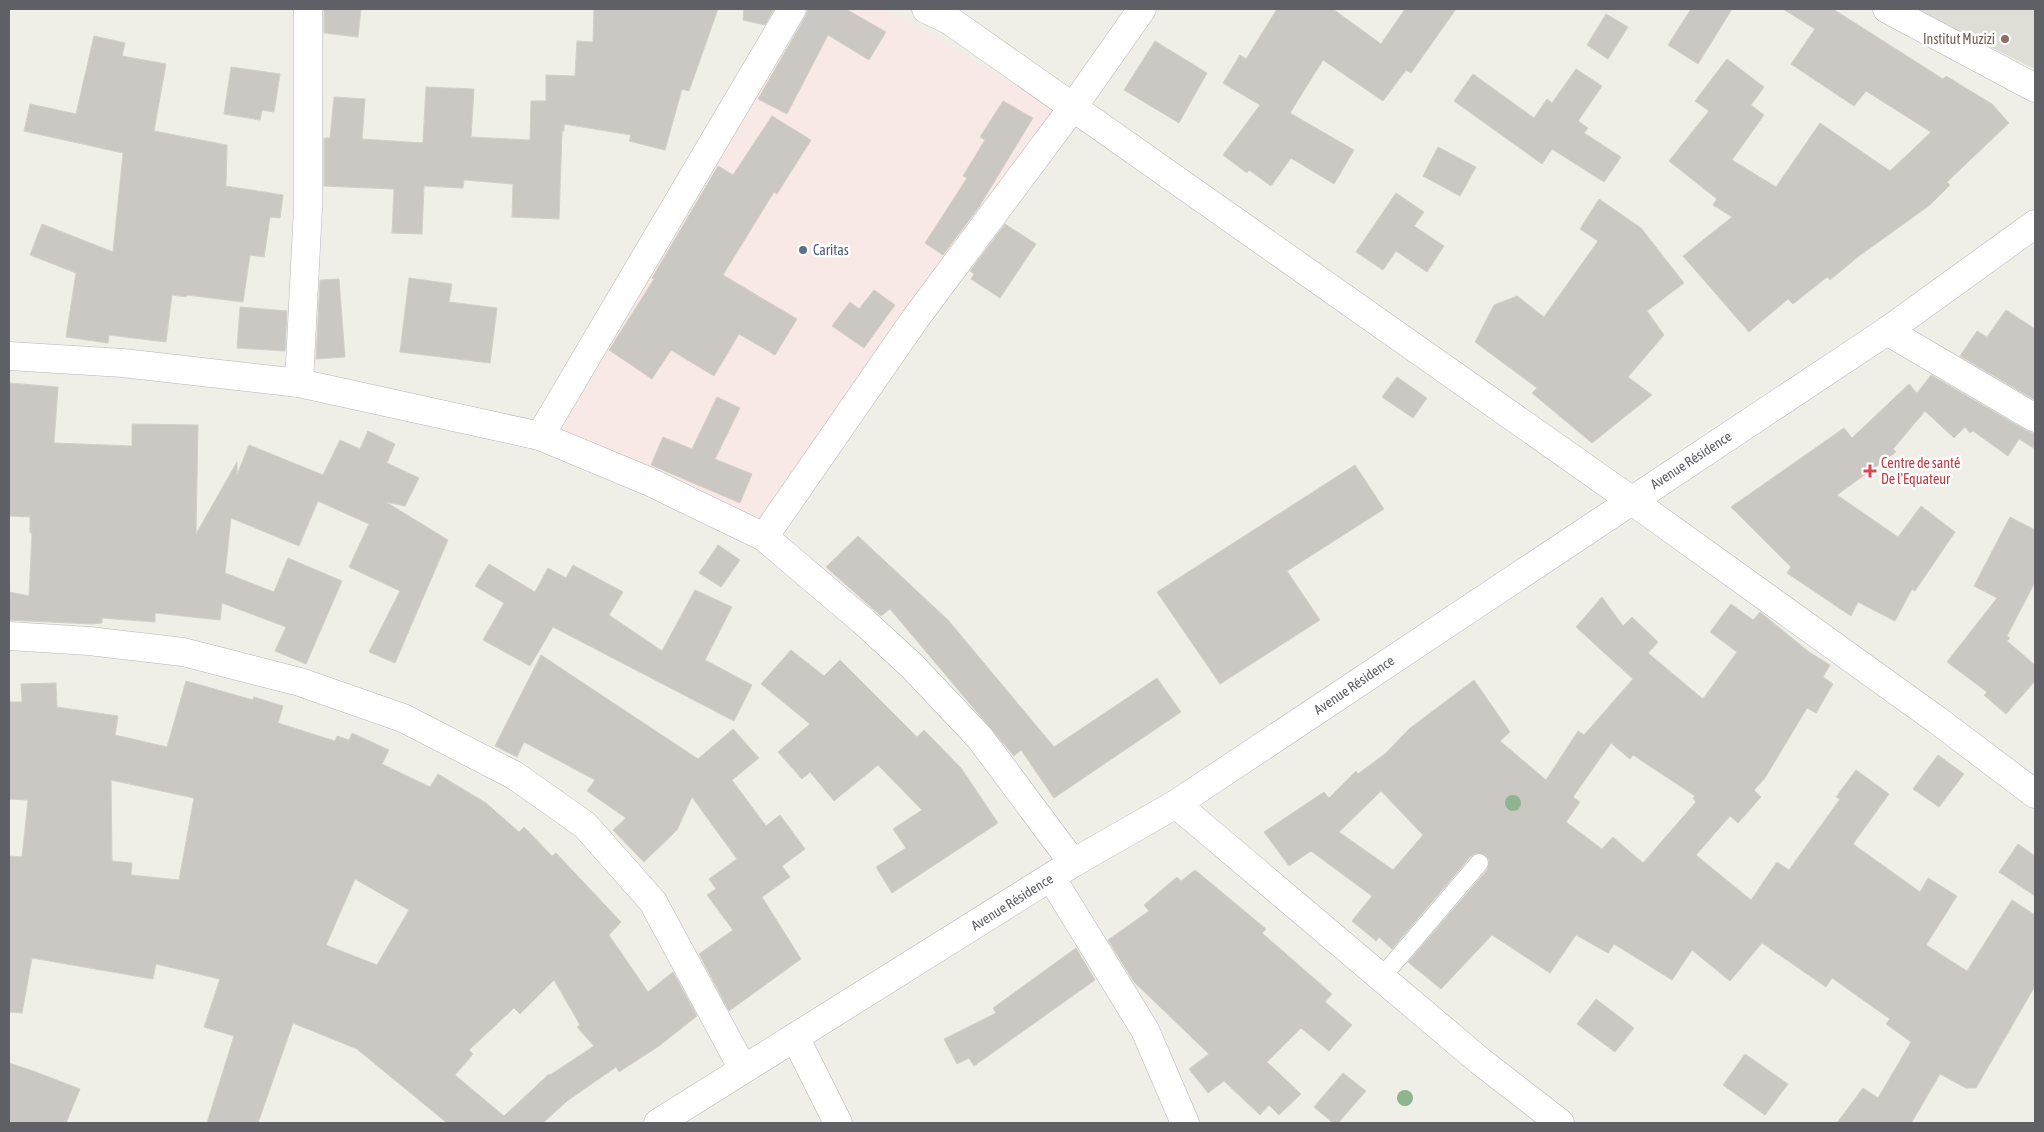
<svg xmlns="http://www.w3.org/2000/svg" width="2044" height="1132" font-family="'Asap Condensed',sans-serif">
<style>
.education{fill:#dfddd5}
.medical{fill:#f9e9e6}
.building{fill:#cbc8c4;stroke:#d3d0c6;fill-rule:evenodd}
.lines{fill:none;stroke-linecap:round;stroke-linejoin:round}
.service-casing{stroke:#b4b6ba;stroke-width:19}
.minor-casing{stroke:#b4b6ba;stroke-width:29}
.secondary-casing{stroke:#b6b8bd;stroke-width:29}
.service{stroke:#fff;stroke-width:18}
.minor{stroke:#fff;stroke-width:28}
.secondary{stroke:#fff;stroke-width:28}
.tree{fill:#8eb490}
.education-dot{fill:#8d6e63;stroke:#fff;stroke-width:2}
.service-dot{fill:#5c6f8a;stroke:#fff;stroke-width:2}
.health-dot{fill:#e0444e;stroke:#fff;stroke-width:2}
.labels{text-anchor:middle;stroke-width:5;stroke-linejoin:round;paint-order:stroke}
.education-label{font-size:14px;fill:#785e54;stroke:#fff;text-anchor:end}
.service-label{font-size:14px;fill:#4e5e75;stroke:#fff;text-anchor:start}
.street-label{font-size:14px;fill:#5f6166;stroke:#fff}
.health-label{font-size:14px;fill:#be3a42;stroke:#fff;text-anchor:start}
</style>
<rect width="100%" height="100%" fill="#efeee7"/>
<polygon class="education" points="1913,9 2035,9 2035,69"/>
<polygon class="medical" points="803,9 888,9 1055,109 755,523 562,431 685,205"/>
<g class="building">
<polygon points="324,9 361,9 358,37 324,33"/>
<polygon points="594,9 718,9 689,91 682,89 665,150 629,141 631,135 564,124 564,131 562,131 559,219 512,217 513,184 464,180 463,188 424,186 422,234 392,233 394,189 324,186 324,138 330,138 334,97 365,99 362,139 423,143 426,87 474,89 471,137 530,140 531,101 546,101 546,75 575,76 577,41 593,42"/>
<polygon points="744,9 774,9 765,25 743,20"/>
<polygon points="808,9 846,9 886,32 869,60 828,35 787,114 758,99 805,17"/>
<polygon points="1277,9 1333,9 1381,44 1405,9 1456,9 1411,73 1406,70 1383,101 1323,60 1290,113 1354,150 1334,184 1291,158 1271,186 1249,170 1247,173 1223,155 1260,105 1223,83 1240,55 1246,59"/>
<polygon points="1691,9 1732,9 1698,64 1668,45"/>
<polygon points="1783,9 1833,9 1943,79 1946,76 1992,104 2009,123 1947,182 1950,185 1930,205 1859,256 1830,280 1827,277 1793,304 1788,299 1749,332 1683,256 1732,217 1713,205 1717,199 1669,161 1709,111 1695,101 1727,59 1764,87 1751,105 1764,115 1732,160 1776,187 1820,123 1890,171 1931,132 1866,91 1854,106 1791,64 1815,29"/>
<polygon points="1606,14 1628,27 1608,59 1587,45"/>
<polygon points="94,36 125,43 122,56 166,64 154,131 227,145 226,186 283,195 280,218 270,217 264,257 250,255 243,302 187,295 186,297 172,295 166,342 109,335 108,343 66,337 76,273 30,255 42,224 113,252 123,153 24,131 30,104 76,114"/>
<polygon points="1155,41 1207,73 1179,123 1124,90"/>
<polygon points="231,67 280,74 274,112 262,110 260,120 224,114"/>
<polygon points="1576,69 1602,86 1578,121 1588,128 1584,133 1621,157 1604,182 1552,149 1542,164 1454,101 1473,74 1534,118 1547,99 1552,103"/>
<polygon points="1003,101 1033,118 979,207 943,255 925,243 967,178 963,176 985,140 980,137"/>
<polygon points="772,116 811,140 777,194 774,192 723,275 797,319 775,355 739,334 714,376 671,350 652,379 609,350 654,279 652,278 718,166 733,175"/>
<polygon points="1438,147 1476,167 1460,196 1423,176"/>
<polygon points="1396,193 1424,212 1414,226 1444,246 1427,272 1396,251 1383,270 1356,252"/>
<polygon points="1599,199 1641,228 1684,283 1647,311 1664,335 1628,377 1652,395 1592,443 1532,393 1537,388 1475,342 1494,305 1517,296 1544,317 1598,241 1580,229"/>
<polygon points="1005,224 1036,244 1000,298 971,279 974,274 970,271"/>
<polygon points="409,278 452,284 449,302 497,308 490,363 400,352"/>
<polygon points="339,279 345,357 316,359 320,280"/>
<polygon points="874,290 895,305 864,348 832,326 850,302 859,309"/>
<polygon points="240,307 287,311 285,351 237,348"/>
<polygon points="2006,310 2035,329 2035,400 1960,356 1977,331 1987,337"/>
<polygon points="1931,375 2027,431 2035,434 2035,449 2019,439 2008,456 1973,431 1970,433 1965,427 1954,438 1925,411 1893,449 1896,452 1837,495 1898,537 1921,506 1955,532 1915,591 1912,589 1895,621 1858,602 1851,616 1787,573 1791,567 1731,507 1844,428 1852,438 1909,384 1917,393"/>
<polygon points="1397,377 1427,398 1413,418 1382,397"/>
<polygon points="9,383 58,387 54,443 132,446 132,424 198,425 196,534 237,462 237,475 249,445 323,475 340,440 360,449 368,431 395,444 387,463 419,478 405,506 386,502 448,540 395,663 369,652 400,591 349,567 369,524 318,501 299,546 231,518 225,573 274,592 288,558 342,581 306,664 275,651 286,627 222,603 220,620 155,613 155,622 102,618 102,623 91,624 9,620 9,592 29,596 32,533 30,533 30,517 9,516"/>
<polygon points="717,397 740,408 715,459 752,474 740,503 651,465 663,437 692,449"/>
<polygon points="1355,465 1384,509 1287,571 1320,620 1220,684 1157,592"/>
<polygon points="2010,517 2035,530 2035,582 2007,636 2010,638 2007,641 2035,665 2035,681 2006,714 1984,695 1987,692 1947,662 1997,598 1974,586"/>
<polygon points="858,536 948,620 1054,747 1157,678 1181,712 1054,798 1021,750 1014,756 890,609 881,616 826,567"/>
<polygon points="718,545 740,560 721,587 699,573"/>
<polygon points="489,564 535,592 548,568 566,578 573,565 623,592 609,615 662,651 695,590 732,607 705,660 752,685 734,721 553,627 530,666 483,640 504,603 475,586"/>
<path d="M1602 597 1623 626 1632 617 1658 642 1648 653 1703 699 1737 652 1710 632 1731 604 1753 620 1760 612 1809 652 1830 665 1823 677 1833 684 1816 713 1807 708 1765 778 1754 790 1761 797 1738 823 1730 816 1696 855 1751 900 1777 862 1789 870 1840 799 1836 797 1856 770 1889 794 1853 844 1920 892 1928 878 1957 896 1926 945 1967 971 2012 900 2035 915V986L1976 1088H1966L1940 1074 1912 1122 1913 1123H1837L1863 1088 1878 1098 1911 1042 1886 1024 1890 1019 1832 978 1826 987 1762 943 1730 981 1692 950 1672 980 1614 944 1608 953 1576 935 1550 973 1492 935 1441 989 1408 962 1487 870 1489 860 1485 855 1476 853 1471 856 1392 949 1379 937 1376 941 1352 921 1372 896 1311 851 1289 866 1264 832 1324 792 1329 798 1356 771 1358 774 1386 753 1409 729 1474 680 1510 732 1500 741 1546 780 1578 731 1584 735 1633 679 1576 627ZM1611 743 1630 759 1633 755 1695 796 1693 798 1696 802 1643 863 1613 837 1602 849 1566 822 1580 802 1573 797ZM1381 791 1423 835 1393 870 1339 832Z"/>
<polygon points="791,650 824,676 840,660 917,737 924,730 961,768 998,823 892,893 876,867 906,848 893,829 922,810 878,765 834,801 810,772 802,779 778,752 810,724 761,684"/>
<polygon points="541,655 698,759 733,729 759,758 732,780 766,826 780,815 805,849 782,866 790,877 762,897 801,959 729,1011 699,954 733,930 707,895 716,889 709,879 737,859 692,797 677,830 644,862 613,830 626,818 587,791 595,780 524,742 517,757 495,746"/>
<path d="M186 681 253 700 254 697 283 706 278 723 335 741 337 736 349 740 352 733 389 750 382 764 430 787 438 774 486 803 519 832 524 827 552 856 556 853 621 922 609 935 648 992 673 972 697 1016 659 1046 619 1072 616 1067 567 1101 543 1123H447L357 1049 293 1023 258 1123H207L234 1036 204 1027 220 979 156 964 153 979 32 958 22 1013 9 1012V856L22 857 28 800 9 799V702H22L21 684 56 683 57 707 118 716 115 735 167 747ZM111 780 194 798 179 880 131 875 132 863 112 861ZM355 879 409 910 377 965 326 945ZM554 980 580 1025 577 1027 594 1046 550 1075 549 1074 504 1116 455 1075 473 1054 469 1050 514 1008 520 1014Z"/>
<polygon points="1938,755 1964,774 1939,807 1913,789"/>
<polygon points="2018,844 2035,856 2035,896 1999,872"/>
<polygon points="1195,870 1266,929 1262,933 1332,994 1325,1002 1352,1025 1329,1051 1301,1028 1267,1062 1301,1094 1279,1115 1269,1105 1260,1115 1224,1081 1208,1093 1189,1069 1209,1054 1134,982 1108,940 1149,911 1144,905 1177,877 1181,881"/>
<polygon points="1076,948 1095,980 974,1066 969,1058 957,1064 944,1039 996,1013 993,1008"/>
<polygon points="1596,999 1634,1028 1615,1052 1577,1024"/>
<polygon points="1745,1054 1788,1084 1765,1115 1723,1085"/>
<polygon points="9,1063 33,1071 80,1089 66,1123 9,1123"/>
<polygon points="1343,1073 1366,1091 1338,1123 1333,1123 1314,1107"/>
</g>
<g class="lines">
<defs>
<polyline id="service" points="1381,978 1479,863"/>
<g id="minor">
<polyline points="926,9 949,20 1631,500 1937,720 2035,794"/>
<polyline points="1887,9 2035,88"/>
<polyline points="1887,331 2035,418"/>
<polyline points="9,356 123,363 299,383 540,436 648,481 764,537 863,621 912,666 980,738 1073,863"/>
<polyline points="299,383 308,208 308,9"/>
<polyline points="540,436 792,9"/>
<polyline points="764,537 915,319 1073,107 1142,9"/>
<polyline points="9,636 89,641 183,652 300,682 403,718 514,775 585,825 653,902 743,1069"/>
<polyline points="1176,804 1480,1061 1560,1123"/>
<polyline points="1051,877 1145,1030 1185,1123"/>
<polyline points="795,1037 838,1123"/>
</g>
<polyline id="secondary" points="658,1123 1073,863 1176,804 1887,331 2035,224"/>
</defs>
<use href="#service" class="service-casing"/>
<use href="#minor" class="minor-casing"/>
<use href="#secondary" class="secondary-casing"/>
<use href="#service" class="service"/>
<use href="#minor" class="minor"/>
<use href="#secondary" class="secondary"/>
</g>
<g class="tree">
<circle cx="1513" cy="803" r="8"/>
<circle cx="1405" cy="1098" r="8"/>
</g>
<circle class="education-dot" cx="2005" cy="39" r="5"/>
<circle class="service-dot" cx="803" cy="250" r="5"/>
<path class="health-dot" d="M1867.5 463.5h5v5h5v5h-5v5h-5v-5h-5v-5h5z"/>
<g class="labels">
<g class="education-label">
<text x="1995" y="44">Institut Muzizi</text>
</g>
<g class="service-label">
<text x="813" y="255">Caritas</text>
</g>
<g class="street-label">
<text transform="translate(1691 460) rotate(-33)" y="5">Avenue Résidence</text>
<text transform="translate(1354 685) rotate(-34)" y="5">Avenue Résidence</text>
<text transform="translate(1012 902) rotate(-32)" y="5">Avenue Résidence</text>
</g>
<g class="health-label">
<text x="1881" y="468">Centre de santé<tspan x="1881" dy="16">De l'Equateur</tspan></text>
</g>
</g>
<rect width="2044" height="1132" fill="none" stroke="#5f6166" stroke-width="20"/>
</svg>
